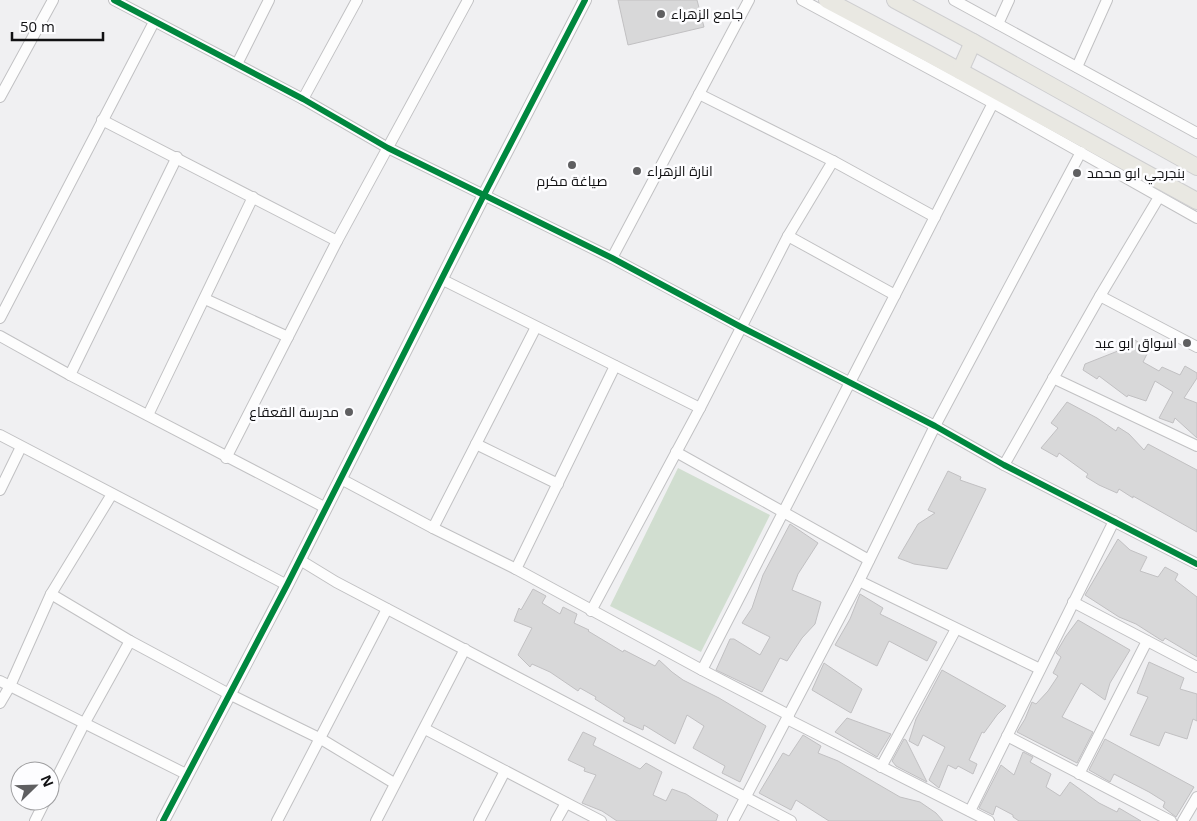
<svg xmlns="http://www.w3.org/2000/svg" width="1197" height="821" font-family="'Open Sans',Cairo,sans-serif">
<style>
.green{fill:#d1ded0}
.building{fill:#d8d8d9;stroke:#c1c0c2}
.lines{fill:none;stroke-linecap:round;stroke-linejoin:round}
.minor-casing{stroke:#c1c1c3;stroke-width:12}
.tertiary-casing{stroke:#c1c1c3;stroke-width:14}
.primary-casing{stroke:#ceced0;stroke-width:18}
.minor{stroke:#fdfdfd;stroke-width:10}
.tertiary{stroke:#fdfdfd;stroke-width:12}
.primary{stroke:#e9e8e2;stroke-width:16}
.cycleway-casing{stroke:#fdfdff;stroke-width:9}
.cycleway{stroke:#00873e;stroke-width:6}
.poi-dot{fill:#5f5f61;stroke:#fdfdff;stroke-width:2}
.labels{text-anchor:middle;stroke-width:5;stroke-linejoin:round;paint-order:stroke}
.poi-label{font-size:14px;fill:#111113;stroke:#fdfdff;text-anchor:start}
</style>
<rect width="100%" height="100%" fill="#f0f0f2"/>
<polygon class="green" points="678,468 770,515 701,652 610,606"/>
<g class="building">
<polygon points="618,0 697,0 704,27 628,45"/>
<polygon points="1135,340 1149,350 1143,362 1159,371 1162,367 1180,375 1185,366 1197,373 1197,378 1184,398 1197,403 1197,438 1175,418 1173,423 1159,418 1173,392 1155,381 1146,401 1128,395 1127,397 1099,376 1097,379 1083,370 1085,364 1133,345"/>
<polygon points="1067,402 1097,418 1116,431 1118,427 1129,434 1144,450 1148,444 1197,470 1197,532 1133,496 1133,498 1119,489 1117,493 1099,485 1086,477 1088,474 1059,453 1057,457 1041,448 1058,428 1051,423"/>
<polygon points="948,471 961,477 960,480 986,489 947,569 914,564 898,558 918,524 935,513 928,510"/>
<polygon points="790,524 818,543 798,574 792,590 821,602 815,624 802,638 787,661 780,658 762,692 716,670 730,639 734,639 760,655 770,637 742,623 752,608 763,575"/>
<polygon points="1118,539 1130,550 1147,557 1140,571 1158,577 1165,567 1178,574 1175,580 1197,597 1197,657 1165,638 1163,641 1161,640 1136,624 1119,617 1085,595"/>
<polygon points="533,589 546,596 542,603 560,614 563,607 577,614 574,623 589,630 588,631 623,652 624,650 655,666 659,660 672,672 683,680 719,698 766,726 740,782 722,773 725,766 693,748 704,726 687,715 675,744 644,725 643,730 623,721 625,718 595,699 596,697 580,688 578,691 550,672 532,664 530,667 518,655 532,628 514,621 519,608 521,610"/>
<polygon points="860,594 883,608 880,614 937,642 927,661 889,641 877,666 835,645 850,619"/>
<polygon points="1078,620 1130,650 1110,683 1105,700 1081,683 1062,717 1093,732 1077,763 1017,732 1025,719 1032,702 1036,704 1048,691 1058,676 1053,673 1061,657 1056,653 1066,636"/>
<polygon points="1149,662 1184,678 1180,689 1197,694 1197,721 1193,719 1187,739 1165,732 1159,746 1130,735 1148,697 1137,693"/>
<polygon points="824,663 862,689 851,713 812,690"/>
<polygon points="942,670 1006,706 997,715 984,733 982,732 969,760 977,764 973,774 958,766 956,769 948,765 939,788 929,780 945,747 923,735 918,746 909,741 916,719"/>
<polygon points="847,718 891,734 877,757 835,732"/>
<polygon points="583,732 596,738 593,745 640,769 646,763 662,772 653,795 666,801 672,789 686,794 718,815 716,821 617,821 602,811 582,803 596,775 584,771 585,768 568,760"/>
<polygon points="803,735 821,746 818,753 838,761 900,797 920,802 936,813 943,821 829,821 796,800 791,810 759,793 783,753 789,756"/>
<polygon points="904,739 906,740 927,782 896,766 892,761"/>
<polygon points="1105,739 1194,787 1176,817 1163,807 1165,802 1149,792 1114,774 1110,782 1089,770"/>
<polygon points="1023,752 1033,757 1030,762 1051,774 1046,787 1060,796 1070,782 1099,803 1117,812 1119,808 1141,821 1019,821 1013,817 1013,815 996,806 993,815 979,808 1001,765 1014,775"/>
</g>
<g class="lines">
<defs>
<g id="minor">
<polyline points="114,0 303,99 388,148 612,258 741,327 935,426 1004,465 1197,564"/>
<polyline points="802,0 993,103 1197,218"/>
<polyline points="954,0 1197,133"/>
<polyline points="998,24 1009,0"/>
<polyline points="237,64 269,0"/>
<polyline points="1077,67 1107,0"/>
<polyline points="699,94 833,161 935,217"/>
<polyline points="0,97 53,0"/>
<polyline points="303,99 357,0"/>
<polyline points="102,120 337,241"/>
<polyline points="788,236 895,295"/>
<polyline points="612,258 749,0"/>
<polyline points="443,280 700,408"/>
<polyline points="1100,296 1197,347"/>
<polyline points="205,299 288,337"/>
<polyline points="0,318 154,22"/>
<polyline points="0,336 70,375 326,508"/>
<polyline points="70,375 177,157"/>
<polyline points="1053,378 1197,446"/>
<polyline points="148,415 253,197"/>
<polyline points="0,435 287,585"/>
<polyline points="476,444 558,484"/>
<polyline points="676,452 869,560"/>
<polyline points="226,458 337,241 468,0"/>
<polyline points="1004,465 1100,296 1159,197"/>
<polyline points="341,479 433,528 516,569 702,670 789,715"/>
<polyline points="0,490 21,447"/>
<polyline points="433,528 536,327"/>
<polyline points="300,560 336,582 791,821"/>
<polyline points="516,569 615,366"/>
<polyline points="859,581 1040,669"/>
<polyline points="51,594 130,641 229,694 321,739 394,783"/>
<polyline points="1073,602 1197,667"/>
<polyline points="591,611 700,408 788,236 833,161"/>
<polyline points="702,670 895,295 993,103"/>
<polyline points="0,681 186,774"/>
<polyline points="0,703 10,686 51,594 112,494"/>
<polyline points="787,719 989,821"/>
<polyline points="425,729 601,821"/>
<polyline points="1007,736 1171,821"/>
<polyline points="881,767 956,629"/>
<polyline points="1079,774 1147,641"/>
<polyline points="50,791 84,724 130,641"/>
<polyline points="970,811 1114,521"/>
<polyline points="35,821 45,801"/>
<polyline points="277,821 387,609"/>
<polyline points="376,821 465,649"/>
<polyline points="479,821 505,771"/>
<polyline points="556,821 566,803"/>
<polyline points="733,821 859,581 935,426 1081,152"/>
<polyline points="1183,821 1197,797"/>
</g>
<polyline id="tertiary" points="163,821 287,585 484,195 585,0"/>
<g id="primary">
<polyline points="827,0 927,53 1197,201"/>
<polyline points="895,0 973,42 1197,167"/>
<polyline points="960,71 973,42"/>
</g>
</defs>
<use href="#minor" class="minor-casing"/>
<use href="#tertiary" class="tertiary-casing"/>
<use href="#primary" class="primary-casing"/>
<use href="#minor" class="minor"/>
<use href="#tertiary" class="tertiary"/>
<use href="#primary" class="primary"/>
<defs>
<g id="cycleway">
<polyline points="114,0 303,99 388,148 612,258 741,327 935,426 1004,465 1197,564"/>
<polyline points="163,821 287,585 484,195 585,0"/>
</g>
</defs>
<use href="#cycleway" class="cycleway-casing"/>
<use href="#cycleway" class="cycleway"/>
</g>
<g class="poi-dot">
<circle cx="661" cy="14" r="5"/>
<circle cx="572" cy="165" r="5"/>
<circle cx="637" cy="171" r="5"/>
<circle cx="1077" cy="173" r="5"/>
<circle cx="1187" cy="343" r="5"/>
<circle cx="349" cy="412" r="5"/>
</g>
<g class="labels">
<g class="poi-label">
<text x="671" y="19">جامع الزهراء</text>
<text x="647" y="176">انارة الزهراء</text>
<text x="1087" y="178">بنجرجي ابو محمد</text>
<text x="572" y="186" text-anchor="middle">صياغة مكرم</text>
<text x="1177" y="348" text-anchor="end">اسواق ابو عبد</text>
<text x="339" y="417" text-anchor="end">مدرسة القعقاع</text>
</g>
</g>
<g transform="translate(35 786) rotate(67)"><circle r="24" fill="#fdfdff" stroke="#9f9fa1"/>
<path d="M0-4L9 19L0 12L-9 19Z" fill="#5f5f61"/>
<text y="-8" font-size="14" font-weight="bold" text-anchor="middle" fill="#111113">N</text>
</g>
<path d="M12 32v8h91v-8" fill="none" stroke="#111113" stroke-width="2.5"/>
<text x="20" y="32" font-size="15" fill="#111113" stroke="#fdfdff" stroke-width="4" paint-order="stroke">50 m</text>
</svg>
